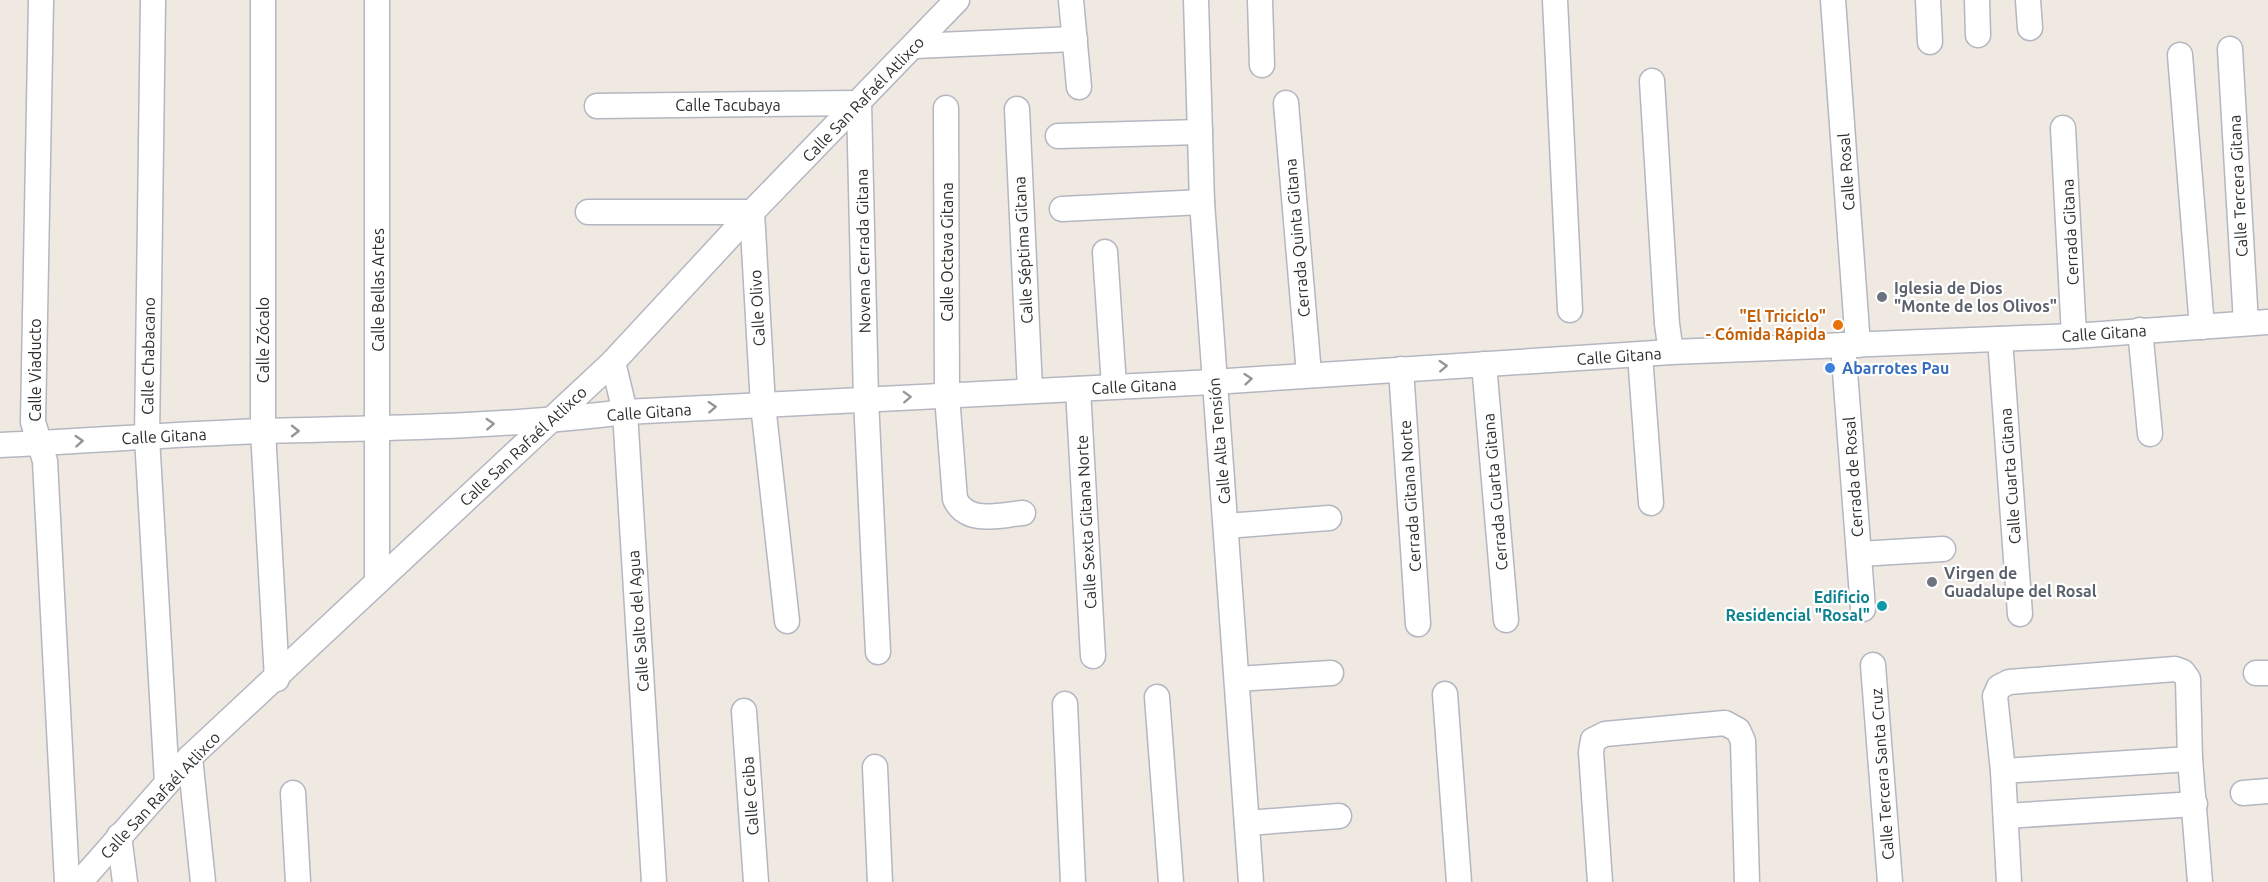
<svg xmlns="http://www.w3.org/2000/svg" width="2268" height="882" font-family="Ubuntu,sans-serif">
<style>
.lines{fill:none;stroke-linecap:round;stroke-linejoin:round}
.minor-casing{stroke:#b4b7c1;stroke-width:27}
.minor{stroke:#fff;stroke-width:24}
.oneway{stroke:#969696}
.worship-dot{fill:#6b7280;stroke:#fff;stroke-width:2}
.food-dot{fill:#e8710a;stroke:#fff;stroke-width:2}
.shop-dot{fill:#3f7fe0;stroke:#fff;stroke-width:2}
.culture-dot{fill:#0f9aa8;stroke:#fff;stroke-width:2}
.labels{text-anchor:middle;stroke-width:4.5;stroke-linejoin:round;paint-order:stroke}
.street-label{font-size:16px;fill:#2e2e2e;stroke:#fff}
.worship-label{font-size:16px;font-weight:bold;fill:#5b616d;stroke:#fff;text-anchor:start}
.food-label{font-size:16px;font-weight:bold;fill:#c56008;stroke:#fff;text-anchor:end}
.shop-label{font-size:16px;font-weight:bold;fill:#366cbe;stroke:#fff;text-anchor:start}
.culture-label{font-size:16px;font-weight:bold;fill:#0d838f;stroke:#fff;text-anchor:end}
</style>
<rect width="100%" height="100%" fill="#efe9e1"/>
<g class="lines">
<defs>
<g id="minor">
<polyline points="41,0 33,422 45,461 67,882"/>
<polyline points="153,0 147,437 167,783"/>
<polyline points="263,0 263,431 277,679"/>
<polyline points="1071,0 1079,87"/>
<polyline points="1196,0 1202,202 1251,882"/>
<polyline points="1260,0 1262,65"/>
<polyline points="1555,0 1570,310"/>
<polyline points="1833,0 1858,345"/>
<polyline points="1928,0 1930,42"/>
<polyline points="1977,0 1978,35"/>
<polyline points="2028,0 2030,28"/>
<polyline points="915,46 1075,39"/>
<polyline points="2230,49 2246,323"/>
<polyline points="2180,55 2202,327"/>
<polyline points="1652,81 1667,324 1671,352"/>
<polyline points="1286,103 1309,374"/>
<polyline points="597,106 859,103 866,399 878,652"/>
<path d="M946 108 947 396 955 499C967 525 999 515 1023 513"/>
<polyline points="1017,109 1030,390"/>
<polyline points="2063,128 2074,336"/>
<polyline points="1058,136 1200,132"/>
<polyline points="1062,209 1202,202"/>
<polyline points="588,212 752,212 763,405 787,621"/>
<polyline points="1105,252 1114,386"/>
<polyline points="2140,330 2150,434"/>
<polyline points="2000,339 2020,614"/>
<polyline points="1843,345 1863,609"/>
<polyline points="1640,355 1651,503"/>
<polyline points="613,362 625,412 654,882"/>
<polyline points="1484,364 1506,620"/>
<polyline points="1401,369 1418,624"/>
<polyline points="1078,389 1093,656"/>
<path d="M0 445C88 441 175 434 263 431 384 428 505 427 625 412L1213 382 1671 352 2074 336 2268 322"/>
<polyline points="1226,526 1329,518"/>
<polyline points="1859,554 1943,549"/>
<polyline points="377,581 377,0"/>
<polyline points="1873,665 1890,882"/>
<polyline points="2256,673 2268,673"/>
<polyline points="1237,679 1331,673"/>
<polyline points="1445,694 1459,882"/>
<polyline points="1157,697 1171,882"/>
<polyline points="1065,704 1073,882"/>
<polyline points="744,711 756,882"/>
<polyline points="190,757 203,882"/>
<polyline points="875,767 880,882"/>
<polyline points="2003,771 2190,759"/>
<polyline points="293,793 298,882"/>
<polyline points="2243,793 2268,791"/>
<polyline points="2006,816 2195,804"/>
<polyline points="1247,823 1339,816"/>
<polyline points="119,836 125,882"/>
<polyline points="80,882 190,757 613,362 752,212 957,0"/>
<polyline points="1600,882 1591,752 1593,740 1605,734 1725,723 1738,730 1743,741 1747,882"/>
<polyline points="2009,882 2003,771 1995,696 1999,687 2009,682 2175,669 2183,672 2188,679 2190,759 2200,882"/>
</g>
</defs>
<use href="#minor" class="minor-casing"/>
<use href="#minor" class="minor"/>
</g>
<defs><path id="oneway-chevron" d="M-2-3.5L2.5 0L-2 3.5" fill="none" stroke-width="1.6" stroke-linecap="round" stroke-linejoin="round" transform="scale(1.5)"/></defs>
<g class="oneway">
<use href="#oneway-chevron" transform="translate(1443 366) rotate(-3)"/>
<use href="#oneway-chevron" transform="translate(1248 379) rotate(-5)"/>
<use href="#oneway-chevron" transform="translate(907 397) rotate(-2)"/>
<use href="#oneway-chevron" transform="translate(712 407) rotate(-3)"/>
<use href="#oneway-chevron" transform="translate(490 424) rotate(-3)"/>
<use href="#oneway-chevron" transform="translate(295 431)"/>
<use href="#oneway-chevron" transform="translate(79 441) rotate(-4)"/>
</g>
<g class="worship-dot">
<circle cx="1882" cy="297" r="6"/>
<circle cx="1932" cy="582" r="6"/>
</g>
<circle class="food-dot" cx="1838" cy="325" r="6"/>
<circle class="shop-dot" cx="1830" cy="368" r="6"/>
<circle class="culture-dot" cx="1882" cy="606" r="6"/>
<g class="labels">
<g class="street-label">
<text transform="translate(863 99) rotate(-46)" y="6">Calle San Rafaél Atlixco</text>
<text x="728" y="111">Calle Tacubaya</text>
<text transform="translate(1846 172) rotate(-94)" y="6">Calle Rosal</text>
<text transform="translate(2238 186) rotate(-93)" y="6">Calle Tercera Gitana</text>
<text transform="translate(2070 232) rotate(-93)" y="6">Cerrada Gitana</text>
<text transform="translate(1297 238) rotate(-95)" y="6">Cerrada Quinta Gitana</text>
<text transform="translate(1023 250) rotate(-93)" y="6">Calle Séptima Gitana</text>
<text transform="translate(863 251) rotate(-91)" y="6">Novena Cerrada Gitana</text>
<text transform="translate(947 252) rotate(-90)" y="6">Calle Octava Gitana</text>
<text transform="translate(378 290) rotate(-90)" y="6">Calle Bellas Artes</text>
<text transform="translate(757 308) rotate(-93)" y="6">Calle Olivo</text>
<text transform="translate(2104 333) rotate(-4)" y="6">Calle Gitana</text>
<text transform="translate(263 340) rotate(-90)" y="6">Calle Zócalo</text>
<text transform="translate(148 356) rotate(-89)" y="6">Calle Chabacano</text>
<text transform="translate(1619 356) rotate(-4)" y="6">Calle Gitana</text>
<text transform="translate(35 370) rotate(-90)" y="6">Calle Viaducto</text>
<text transform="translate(1134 386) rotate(-3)" y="6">Calle Gitana</text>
<text transform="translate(649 412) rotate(-4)" y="6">Calle Gitana</text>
<text transform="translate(164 436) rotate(-3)" y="6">Calle Gitana</text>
<text transform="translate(1219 441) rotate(-95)" y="6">Calle Alta Tensión</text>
<text transform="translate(523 446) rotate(-43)" y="6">Calle San Rafaél Atlixco</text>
<text transform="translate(2010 476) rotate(-94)" y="6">Calle Cuarta Gitana</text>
<text transform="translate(1853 477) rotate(-94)" y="6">Cerrada de Rosal</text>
<text transform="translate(1495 492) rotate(-95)" y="6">Cerrada Cuarta Gitana</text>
<text transform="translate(1410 496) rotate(-94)" y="6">Cerrada Gitana Norte</text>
<text transform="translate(1086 522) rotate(-93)" y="6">Calle Sexta Gitana Norte</text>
<text transform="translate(638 621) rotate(-94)" y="6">Calle Salto del Agua</text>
<text transform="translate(1882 774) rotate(-94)" y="6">Calle Tercera Santa Cruz</text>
<text transform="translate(160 795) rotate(-47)" y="6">Calle San Rafaél Atlixco</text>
<text transform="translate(750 796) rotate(-94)" y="6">Calle Ceiba</text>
</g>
<g class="worship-label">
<text x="1894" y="294">Iglesia de Dios<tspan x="1894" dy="18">"Monte de los Olivos"</tspan></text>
<text x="1944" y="579">Virgen de<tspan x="1944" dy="18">Guadalupe del Rosal</tspan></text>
</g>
<g class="food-label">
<text x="1826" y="322">"El Triciclo"<tspan x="1826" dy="18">- Cómida Rápida</tspan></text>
</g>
<g class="shop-label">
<text x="1842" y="374">Abarrotes Pau</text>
</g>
<g class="culture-label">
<text x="1870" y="603">Edificio<tspan x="1870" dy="18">Residencial "Rosal"</tspan></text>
</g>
</g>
</svg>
